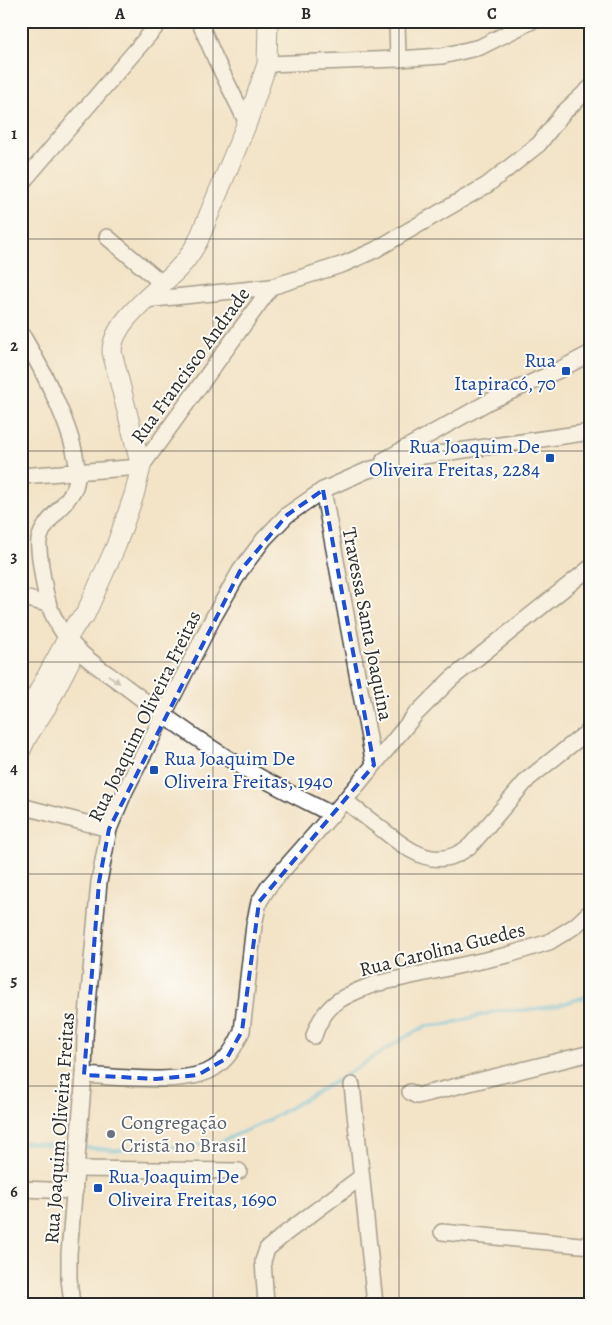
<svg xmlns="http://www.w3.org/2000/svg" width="612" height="1325" font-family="Alegreya,serif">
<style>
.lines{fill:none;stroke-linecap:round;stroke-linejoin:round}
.stream{stroke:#65bde2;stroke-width:4}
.minor-casing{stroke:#494742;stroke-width:18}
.major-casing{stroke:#494742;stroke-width:21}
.minor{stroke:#fff;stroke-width:15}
.major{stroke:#fff;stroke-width:19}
.oneway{fill:#a0a0a0}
.marked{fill:none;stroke:#1d4ed8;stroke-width:4;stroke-dasharray:10 6;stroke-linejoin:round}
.grid{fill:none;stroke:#2b2b2b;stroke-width:1;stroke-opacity:0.55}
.transit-dot{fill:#1a4fb4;stroke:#fdfcf7;stroke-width:2}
.worship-dot{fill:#6b7280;stroke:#fdfcf7;stroke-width:2}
.labels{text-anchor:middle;stroke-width:4;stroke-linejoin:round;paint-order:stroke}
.transit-label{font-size:20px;fill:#164399;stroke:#fdfcf7;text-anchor:end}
.street-label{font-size:20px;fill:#2b2b2b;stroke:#fdfcf7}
.worship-label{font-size:20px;fill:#5b616d;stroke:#fdfcf7;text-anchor:start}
.neatline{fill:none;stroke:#2b2b2b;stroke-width:2}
.grid-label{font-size:16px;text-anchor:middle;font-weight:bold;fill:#2b2b2b}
</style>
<rect width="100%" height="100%" fill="#fdfcf7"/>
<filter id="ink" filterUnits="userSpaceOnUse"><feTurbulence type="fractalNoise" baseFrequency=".02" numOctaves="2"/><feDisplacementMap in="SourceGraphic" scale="10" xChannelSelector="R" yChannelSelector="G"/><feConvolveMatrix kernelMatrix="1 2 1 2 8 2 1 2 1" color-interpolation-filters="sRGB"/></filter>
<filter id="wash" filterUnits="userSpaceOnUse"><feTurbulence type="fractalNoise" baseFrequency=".0096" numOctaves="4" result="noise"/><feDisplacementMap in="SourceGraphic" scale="20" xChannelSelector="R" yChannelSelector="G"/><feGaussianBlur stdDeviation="1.12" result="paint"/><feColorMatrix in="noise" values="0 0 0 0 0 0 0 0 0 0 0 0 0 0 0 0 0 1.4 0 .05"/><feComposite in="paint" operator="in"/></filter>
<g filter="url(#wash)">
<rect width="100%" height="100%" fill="#f3e3c7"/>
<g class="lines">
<g class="stream">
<polyline points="21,1142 74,1147"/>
<polyline points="81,1147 115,1150 190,1146 220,1142 265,1122 338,1080 402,1039 426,1026 448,1024 497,1011 526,1010 556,1006 591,995"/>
</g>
</g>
</g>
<g filter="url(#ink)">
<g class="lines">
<defs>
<g id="minor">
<polyline points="199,21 215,58 247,123"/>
<polyline points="397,21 398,59"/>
<polyline points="267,64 398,59 442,56 480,47 532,21"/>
<polyline points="21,184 161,21"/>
<polyline points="107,237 163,284"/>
<polyline points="145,300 271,287 344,264 375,250 487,185 539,144 563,113 591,87"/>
<path d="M21 333C39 363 88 453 75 487 67 506 44 519 39 540 38 548 40 558 41 566 45 595 49 616 68 639 84 659 106 672 126 687 164 716 203 744 244 768 273 785 302 799 331 814"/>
<polyline points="384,460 490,401 557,371 591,353"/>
<polyline points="21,476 141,467 271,287"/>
<polyline points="323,490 374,765"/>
<polyline points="21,597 47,604"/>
<path d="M345 800C356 810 367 818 379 827 407 849 436 875 471 845L528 779 591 729"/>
<polyline points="21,806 109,829"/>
<path d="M314 1036C324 1003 345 995 375 984L508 955 549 942 575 926 591 911"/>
<path d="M84 1075C118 1077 182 1085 211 1070 227 1061 235 1047 242 1031L254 925 259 902 269 886 345 800 415 715 451 679 591 567"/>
<polyline points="352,1085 375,1304"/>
<polyline points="410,1092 417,1096 591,1053"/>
<polyline points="76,1169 239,1171"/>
<polyline points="21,1189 75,1191"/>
<polyline points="442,1232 591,1246"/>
<polyline points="72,1304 69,1279 69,1254 84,1075 85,1037 99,882 109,829 125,791 163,716 213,618 240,571 264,539 287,515 323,490 368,470 423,456 591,432"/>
<polyline points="266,1304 263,1261 267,1249 286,1233 361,1177"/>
</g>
<g id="major">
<path d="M21 724 67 639 76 624 85 615 116 546 134 495 141 467 112 352C111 322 158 290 178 269 186 261 192 252 198 241L247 123 267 64 268 21"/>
<polyline points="21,750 27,737 47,706 70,661"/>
</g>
</defs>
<use href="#minor" class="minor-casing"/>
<use href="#major" class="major-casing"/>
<use href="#minor" class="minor"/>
<use href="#major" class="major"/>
</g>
<defs><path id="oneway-solid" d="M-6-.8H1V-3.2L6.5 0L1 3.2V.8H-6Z" transform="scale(1.25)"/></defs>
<use class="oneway" href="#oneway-solid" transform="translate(114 679) rotate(35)"/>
</g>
<path d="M0 0H612V1325H0ZM323 490 374 765 259 902 242 1031 227 1058 198 1075 156 1079 84 1075 99 882 109 829 240 571 287 515Z" fill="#f3e3c7" fill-opacity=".55" fill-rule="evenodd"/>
<path class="marked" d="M323 490 374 765 259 902 242 1031 227 1058 198 1075 156 1079 84 1075 99 882 109 829 240 571 287 515Z"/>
<path class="grid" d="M213 21V1304M399 21V1304M21 239H591M21 451H591M21 662H591M21 874H591M21 1086H591"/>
<g class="transit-dot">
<rect x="561" y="366" width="10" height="10" rx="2.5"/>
<rect x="545" y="453" width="10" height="10" rx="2.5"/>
<rect x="149" y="765" width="10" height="10" rx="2.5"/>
<rect x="93" y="1183" width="10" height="10" rx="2.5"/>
</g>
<circle class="worship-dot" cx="111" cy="1134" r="5"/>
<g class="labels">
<g class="transit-label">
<text x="556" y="367">Rua<tspan x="556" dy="23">Itapiracó, 70</tspan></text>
<text x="540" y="453">Rua Joaquim De<tspan x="540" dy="23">Oliveira Freitas, 2284</tspan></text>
<text x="164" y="765" text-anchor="start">Rua Joaquim De<tspan x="164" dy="23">Oliveira Freitas, 1940</tspan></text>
<text x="108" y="1183" text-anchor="start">Rua Joaquim De<tspan x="108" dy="23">Oliveira Freitas, 1690</tspan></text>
</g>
<g class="street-label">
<text transform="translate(190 365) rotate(-54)" y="7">Rua Francisco Andrade</text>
<text transform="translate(368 624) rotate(79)" y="7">Travessa Santa Joaquina</text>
<text transform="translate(144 716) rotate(-64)" y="7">Rua Joaquim Oliveira Freitas</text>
<text transform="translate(442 949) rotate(-14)" y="7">Rua Carolina Guedes</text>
<text transform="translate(59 1128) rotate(-86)" y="7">Rua Joaquim Oliveira Freitas</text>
</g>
<g class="worship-label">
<text x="121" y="1129">Congregação<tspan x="121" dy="23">Cristã no Brasil</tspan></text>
</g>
</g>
<rect width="612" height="1325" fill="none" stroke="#fdfcf7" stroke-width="55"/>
<rect x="28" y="28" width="556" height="1270" class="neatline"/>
<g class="grid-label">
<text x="120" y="19">A</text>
<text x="306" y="19">B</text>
<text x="492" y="19">C</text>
<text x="14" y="139">1</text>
<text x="14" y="351">2</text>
<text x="14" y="562">3</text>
<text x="14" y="774">4</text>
<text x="14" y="986">5</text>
<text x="14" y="1197">6</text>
</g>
</svg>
